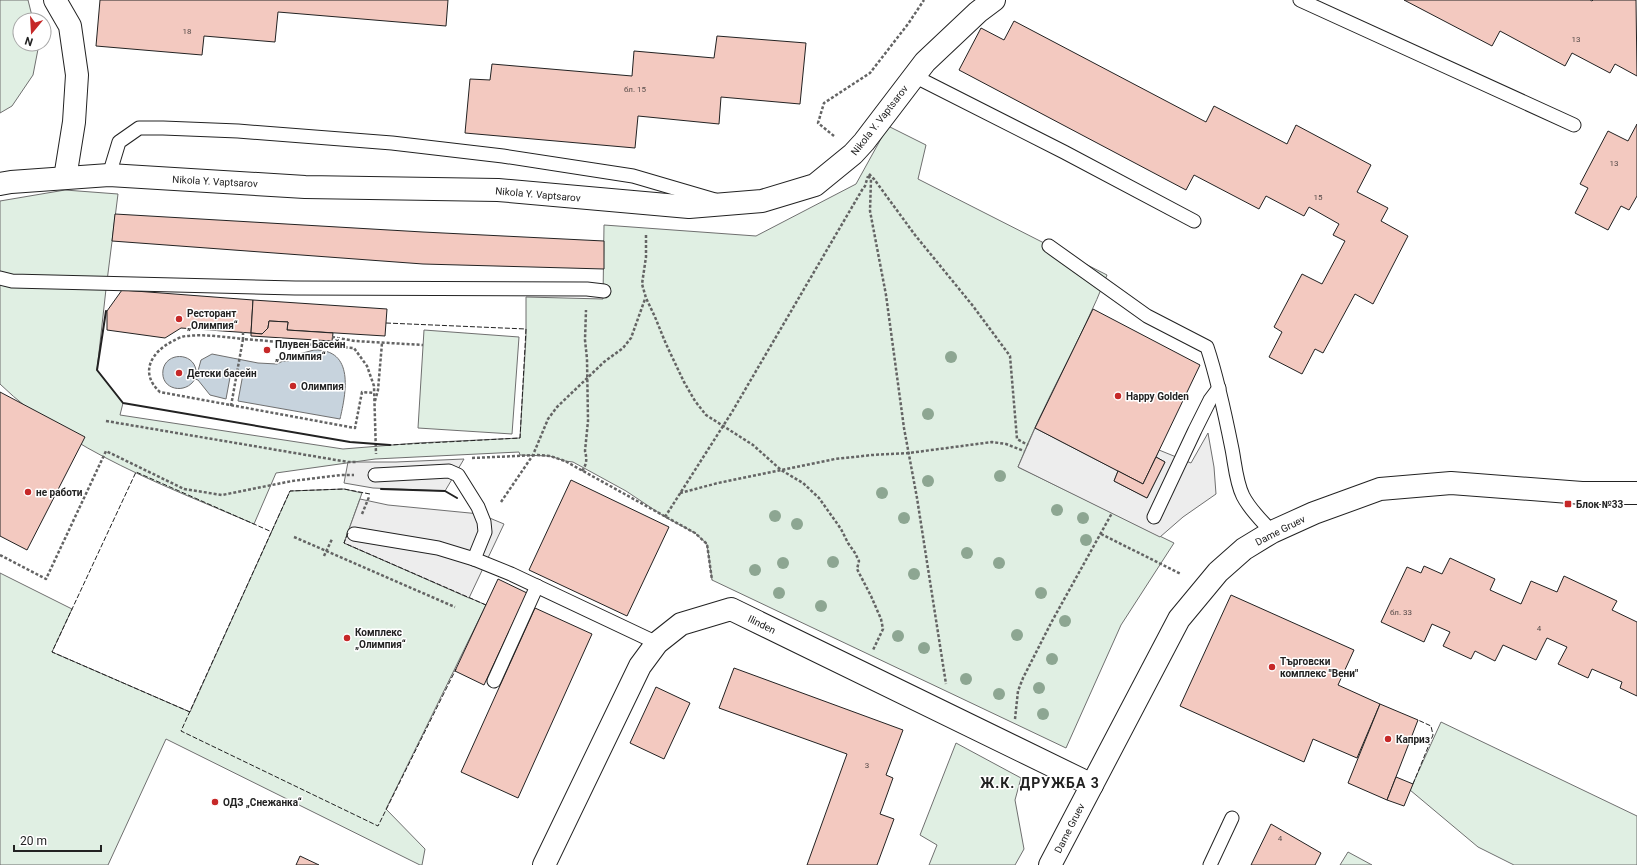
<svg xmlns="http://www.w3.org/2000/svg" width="1637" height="865" font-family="Roboto,sans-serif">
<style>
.green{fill:#e0efe3;stroke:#6f6f6f}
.parking{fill:#ededed;stroke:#6f6f6f}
.water{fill:#c7d3dd;stroke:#6f6f6f}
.building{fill:#f3c9c0;stroke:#222}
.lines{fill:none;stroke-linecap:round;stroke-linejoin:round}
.lane-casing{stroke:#222;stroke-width:15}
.street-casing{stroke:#222;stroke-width:24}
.secondary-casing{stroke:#222;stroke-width:24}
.path{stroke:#646464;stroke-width:2.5;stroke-dasharray:3 2;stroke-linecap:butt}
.lane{stroke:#fff;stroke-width:13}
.street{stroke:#fff;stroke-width:22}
.secondary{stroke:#fff;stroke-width:22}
.fence{stroke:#222;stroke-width:1;stroke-dasharray:5 2;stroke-linecap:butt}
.wall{stroke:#222;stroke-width:2}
.tree{fill:#8da692}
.poi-dot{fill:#c62828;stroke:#fff;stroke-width:1.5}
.labels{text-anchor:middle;stroke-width:3;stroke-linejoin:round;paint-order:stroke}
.number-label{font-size:8px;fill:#564c4a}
.street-label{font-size:10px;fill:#222;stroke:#fff}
.poi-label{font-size:10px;font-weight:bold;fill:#222;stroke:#fff;text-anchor:start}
.district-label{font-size:14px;font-weight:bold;letter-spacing:1px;fill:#222;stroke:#fff}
</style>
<rect width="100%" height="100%" fill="#fff"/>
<g class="green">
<polygon points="0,0 28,0 33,20 20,20 20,44 39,44 33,75 12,106 0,113"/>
<path d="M888 126 926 145 918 179 1107 275C1081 341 1044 401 1018 467L1174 543 1121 625 1066 748 712 580 707 544 695 533 665 517 626 491 573 462 565 461 550 456 520 455 519 452 375 459 276 473 254 524C166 486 70 452 0 384V201L65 190 118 194 106 289 97 370 123 403 120 415 343 449 417 443 520 438 526 337V297L603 299 604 225 756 236 856 184Z"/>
<polygon points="424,330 519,337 512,434 418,428"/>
<polygon points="344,489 362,493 344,543 486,605 386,809 425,849 422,865 420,865 166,739 108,865 0,865 0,573 72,609 52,652 190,712 290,491"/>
<polygon points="1441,722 1637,816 1637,865 1514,865 1478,847 1410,790"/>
<polygon points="956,743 1021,778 1015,800 1024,849 1015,865 929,865 937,845 920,835"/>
<polygon points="1348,852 1372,865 1340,865"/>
</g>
<g class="parking">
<polygon points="1035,428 1118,471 1114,481 1147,498 1165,462 1156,457 1159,450 1191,463 1208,433 1214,467 1216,494 1183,517 1160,537 1018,467"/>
<polygon points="464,459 445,491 373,488 344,483 348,462 396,462"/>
<polygon points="360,499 388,505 480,514 504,524 469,598 344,543"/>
</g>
<path class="water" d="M314 350C355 349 346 393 340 419L238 401 243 374 231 372 226 399 210 395 198 380 195 379C186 395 160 390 163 370 166 352 193 352 196 370L198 371 201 360 212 354 258 363 277 364 283 361H288L299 354Z"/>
<g class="building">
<polygon points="100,0 448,0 446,26 278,12 275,42 204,36 202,55 96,46"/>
<polygon points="1404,0 1590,0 1592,1 1593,0 1636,0 1637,76 1615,64 1610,73 1572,53 1565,66 1500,31 1492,46"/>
<polygon points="1014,21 1206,122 1214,106 1287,144 1296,125 1371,165 1357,192 1388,208 1381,221 1408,236 1373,304 1355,294 1323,353 1315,349 1302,374 1269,357 1282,332 1274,327 1302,274 1322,284 1345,241 1333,235 1339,224 1309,207 1304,216 1266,196 1259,209 1194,175 1186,190 959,70 981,28 1004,40"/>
<polygon points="717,36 806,43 800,104 721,97 719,124 638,116 635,148 465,133 470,79 490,80 492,64 632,76 634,51 714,58"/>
<polygon points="1637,124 1637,196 1629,210 1621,206 1608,230 1575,213 1588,188 1580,184 1608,131 1628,141"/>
<polygon points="115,214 423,232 604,241 604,269 423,264 112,241"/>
<polygon points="122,290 253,300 251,333 181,328 165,338 107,330 107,311"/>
<polygon points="253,300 387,309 385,336 287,330 288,322 269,321 268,328 262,334 251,333"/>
<polygon points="1093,309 1200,365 1143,484 1035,428"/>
<polygon points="269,321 288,322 287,330 333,333 332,341 251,336 251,333 262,334 268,328"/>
<polygon points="0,392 85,437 27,550 0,536"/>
<polygon points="1156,457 1165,462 1147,498 1114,481 1118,471 1143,484"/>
<polygon points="571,480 669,527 627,616 529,570"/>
<polygon points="1450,558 1495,579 1490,590 1521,604 1531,581 1557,592 1564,576 1617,601 1612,610 1637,622 1637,696 1620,688 1622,682 1592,669 1588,678 1558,664 1567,647 1547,638 1536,660 1503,645 1495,661 1475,651 1471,659 1443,646 1450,632 1432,624 1424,642 1381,622 1407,567 1421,573 1424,566 1442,574"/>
<polygon points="498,579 527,593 484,685 455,671"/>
<polygon points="1231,595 1354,650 1338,685 1380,704 1357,758 1313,739 1304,762 1180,706"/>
<polygon points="535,608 592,634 518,798 461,772"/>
<polygon points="734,668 903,730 886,775 893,778 880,814 894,819 877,865 807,865 847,754 719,708"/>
<polygon points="656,687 690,703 664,759 630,743"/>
<polygon points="1380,704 1418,720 1387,800 1348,783"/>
<polygon points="1396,777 1413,784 1404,806 1387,800"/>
<polygon points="1271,824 1321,853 1315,865 1251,865"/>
<polygon points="300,856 319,865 296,865"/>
</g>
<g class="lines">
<defs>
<g id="lane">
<polyline points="1300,0 1574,125"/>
<polyline points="914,76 1064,152 1194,221"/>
<polyline points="109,175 119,142 139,128 163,128 238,131 392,143 503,156 633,176 715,200"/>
<path d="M1049 246 1147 316 1207 347C1218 380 1225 414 1232 449 1235 464 1236 482 1243 496 1250 510 1262 521 1272 532"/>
<polyline points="0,278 12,281 295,288 587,289 604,291"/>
<polyline points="375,475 449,471 458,475 478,507 484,522 485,532 474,559"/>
<polyline points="1154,517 1195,430 1210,400 1219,388"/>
<polyline points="354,534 438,548 474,559 511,574 657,643"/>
<polyline points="494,681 537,586"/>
<polyline points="1210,865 1232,818"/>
</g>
<g id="street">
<polyline points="55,0 70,26 77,75 74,122 65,178"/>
<polyline points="0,184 11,182 109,175 305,187 498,190 689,207 762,201 815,185 853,154 864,142 925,62 978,12 994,0"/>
<polyline points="544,865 640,666 657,643 681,624 731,609 1092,785"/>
</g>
<polyline id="secondary" points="1050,865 1179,619 1218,572 1244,549 1272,532 1314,513 1380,489 1451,483 1582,493 1637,493"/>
</defs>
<use href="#lane" class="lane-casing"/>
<use href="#street" class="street-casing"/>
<use href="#secondary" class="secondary-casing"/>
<g class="path">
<polyline points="834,136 818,123 824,103 870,73 908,24 924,0"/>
<polyline points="869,174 874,179 915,235 973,306 1010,356 1017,439 1028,445"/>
<polyline points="868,176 871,179 870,211 886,295 904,428 917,498 946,684"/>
<polyline points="646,235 646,257 642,284 646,298 655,317 666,344 684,382 695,401 706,415 753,445 781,470 803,483 819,498 841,529 848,543 855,553 859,561 857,569 871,596 881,619 883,629 873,650"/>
<path d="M243 332V339C225 337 205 334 187 336 182 336 177 339 173 341 151 352 139 373 160 392L355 428 362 392 374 393"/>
<polyline points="332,337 355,341 423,345"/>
<polyline points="375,401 378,390 382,343"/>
<polyline points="231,406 243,339 354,348 367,366 374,386 376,454"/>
<polyline points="106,421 348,462 357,462"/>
<polyline points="472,458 538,455 550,456 565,461 695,533 707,544 712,580"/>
<path d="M582 471C587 464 587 459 585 451L588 421 587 359 585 340 586 310"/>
<polyline points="680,493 718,483 835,459 872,455 909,453 992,442 1006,444 1024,451"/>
<polyline points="501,502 533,455 548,419 557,407 604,362 623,348 631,338 645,299"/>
<polyline points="362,514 369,497"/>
<polyline points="665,517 732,412 862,190 865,186 868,176"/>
<polyline points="1101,534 1181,574"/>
<polyline points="294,537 455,607"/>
<polyline points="0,555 46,579 106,451 184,489 222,495 292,481 341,475 354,475"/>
<polyline points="324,556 332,539"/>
<polyline points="1015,719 1018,691 1023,678 1051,623 1112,513"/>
</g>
<use href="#lane" class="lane"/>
<use href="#street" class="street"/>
<use href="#secondary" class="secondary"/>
<g class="fence">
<polyline points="386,323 526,329 520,438 390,445"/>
<polyline points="370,494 344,489 290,491 181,731 378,826 456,669"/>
<polyline points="348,533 344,543 486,605 485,607"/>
<polyline points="190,712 52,652 136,472 272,532"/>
<polyline points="1413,784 1433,735 1431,726 1418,720"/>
</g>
<g class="wall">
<polyline points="106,311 97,370 123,403 350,442 390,445"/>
<polyline points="381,489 445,491 457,498"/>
</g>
</g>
<g class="tree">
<circle cx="951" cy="357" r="6"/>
<circle cx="928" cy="414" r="6"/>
<circle cx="1000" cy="476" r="6"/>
<circle cx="928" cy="481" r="6"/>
<circle cx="882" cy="493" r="6"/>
<circle cx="1057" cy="510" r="6"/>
<circle cx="775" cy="516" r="6"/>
<circle cx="904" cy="518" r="6"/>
<circle cx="1083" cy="518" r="6"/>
<circle cx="797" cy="524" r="6"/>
<circle cx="1086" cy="540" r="6"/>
<circle cx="967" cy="553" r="6"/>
<circle cx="833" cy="562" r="6"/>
<circle cx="783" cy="563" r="6"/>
<circle cx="999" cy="563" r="6"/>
<circle cx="755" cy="570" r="6"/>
<circle cx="914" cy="574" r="6"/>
<circle cx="779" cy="593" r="6"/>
<circle cx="1041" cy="593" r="6"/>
<circle cx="821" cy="606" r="6"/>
<circle cx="1065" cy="621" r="6"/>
<circle cx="1017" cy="635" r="6"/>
<circle cx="898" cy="636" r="6"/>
<circle cx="924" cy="648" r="6"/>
<circle cx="1052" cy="659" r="6"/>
<circle cx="966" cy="679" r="6"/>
<circle cx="1039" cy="688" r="6"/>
<circle cx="999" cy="694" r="6"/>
<circle cx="1043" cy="714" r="6"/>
</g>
<g class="poi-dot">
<circle cx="179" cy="319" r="4"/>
<circle cx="267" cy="350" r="4"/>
<circle cx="179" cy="373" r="4"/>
<circle cx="293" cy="386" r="4"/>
<circle cx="1118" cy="396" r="4"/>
<circle cx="28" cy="492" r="4"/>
<rect x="1564" y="500" width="8" height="8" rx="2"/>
<circle cx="347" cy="638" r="4"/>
<circle cx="1272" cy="667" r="4"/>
<circle cx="1388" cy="739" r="4"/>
<circle cx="215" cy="802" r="4"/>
</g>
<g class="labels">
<g class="number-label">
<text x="187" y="34">18</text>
<text x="1576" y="42">13</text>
<text x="635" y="92">бл. 15</text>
<text x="1614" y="166">13</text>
<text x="1318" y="200">15</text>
<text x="1401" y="615">бл. 33</text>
<text x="1539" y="631">4</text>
<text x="867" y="768">3</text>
<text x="1280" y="841">4</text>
</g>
<g class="street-label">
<text transform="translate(879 120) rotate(-52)" y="4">Nikola Y. Vaptsarov</text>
<text transform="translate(215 181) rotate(3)" y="4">Nikola Y. Vaptsarov</text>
<text transform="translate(538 194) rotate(5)" y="4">Nikola Y. Vaptsarov</text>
<text transform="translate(1280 530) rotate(-27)" y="4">Dame Gruev</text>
<text transform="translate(762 624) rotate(26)" y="4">Ilinden</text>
<text transform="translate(1069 828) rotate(-63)" y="4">Dame Gruev</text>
</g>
<g class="poi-label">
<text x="187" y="317">Ресторант<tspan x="187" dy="12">„Олимпия“</tspan></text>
<text x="275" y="348">Плувен Басейн<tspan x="275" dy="12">„Олимпия“</tspan></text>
<text x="187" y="377">Детски басейн</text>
<text x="301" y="390">Олимпия</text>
<text x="1126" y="400">Happy Golden</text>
<text x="36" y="496">не работи</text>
<text x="1576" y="508">Блок №33</text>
<text x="355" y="636">Комплекс<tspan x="355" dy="12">„Олимпия“</tspan></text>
<text x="1280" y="665">Търговски<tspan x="1280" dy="12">комплекс "Вени"</tspan></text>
<text x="1396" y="743">Каприз</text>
<text x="223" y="806">ОДЗ „Снежанка“</text>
</g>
<g class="district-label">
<text x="1040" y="788">Ж.К. ДРУЖБА 3</text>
</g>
</g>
<g transform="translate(32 32) rotate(198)"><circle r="19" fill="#ffffff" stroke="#a7a7a7"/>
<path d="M0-3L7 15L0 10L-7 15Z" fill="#c62828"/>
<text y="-6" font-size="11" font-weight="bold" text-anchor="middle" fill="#222222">N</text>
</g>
<path d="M14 845v6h87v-6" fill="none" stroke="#222222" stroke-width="2"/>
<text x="20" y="845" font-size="12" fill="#222222" stroke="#ffffff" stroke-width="3" paint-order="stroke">20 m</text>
</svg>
